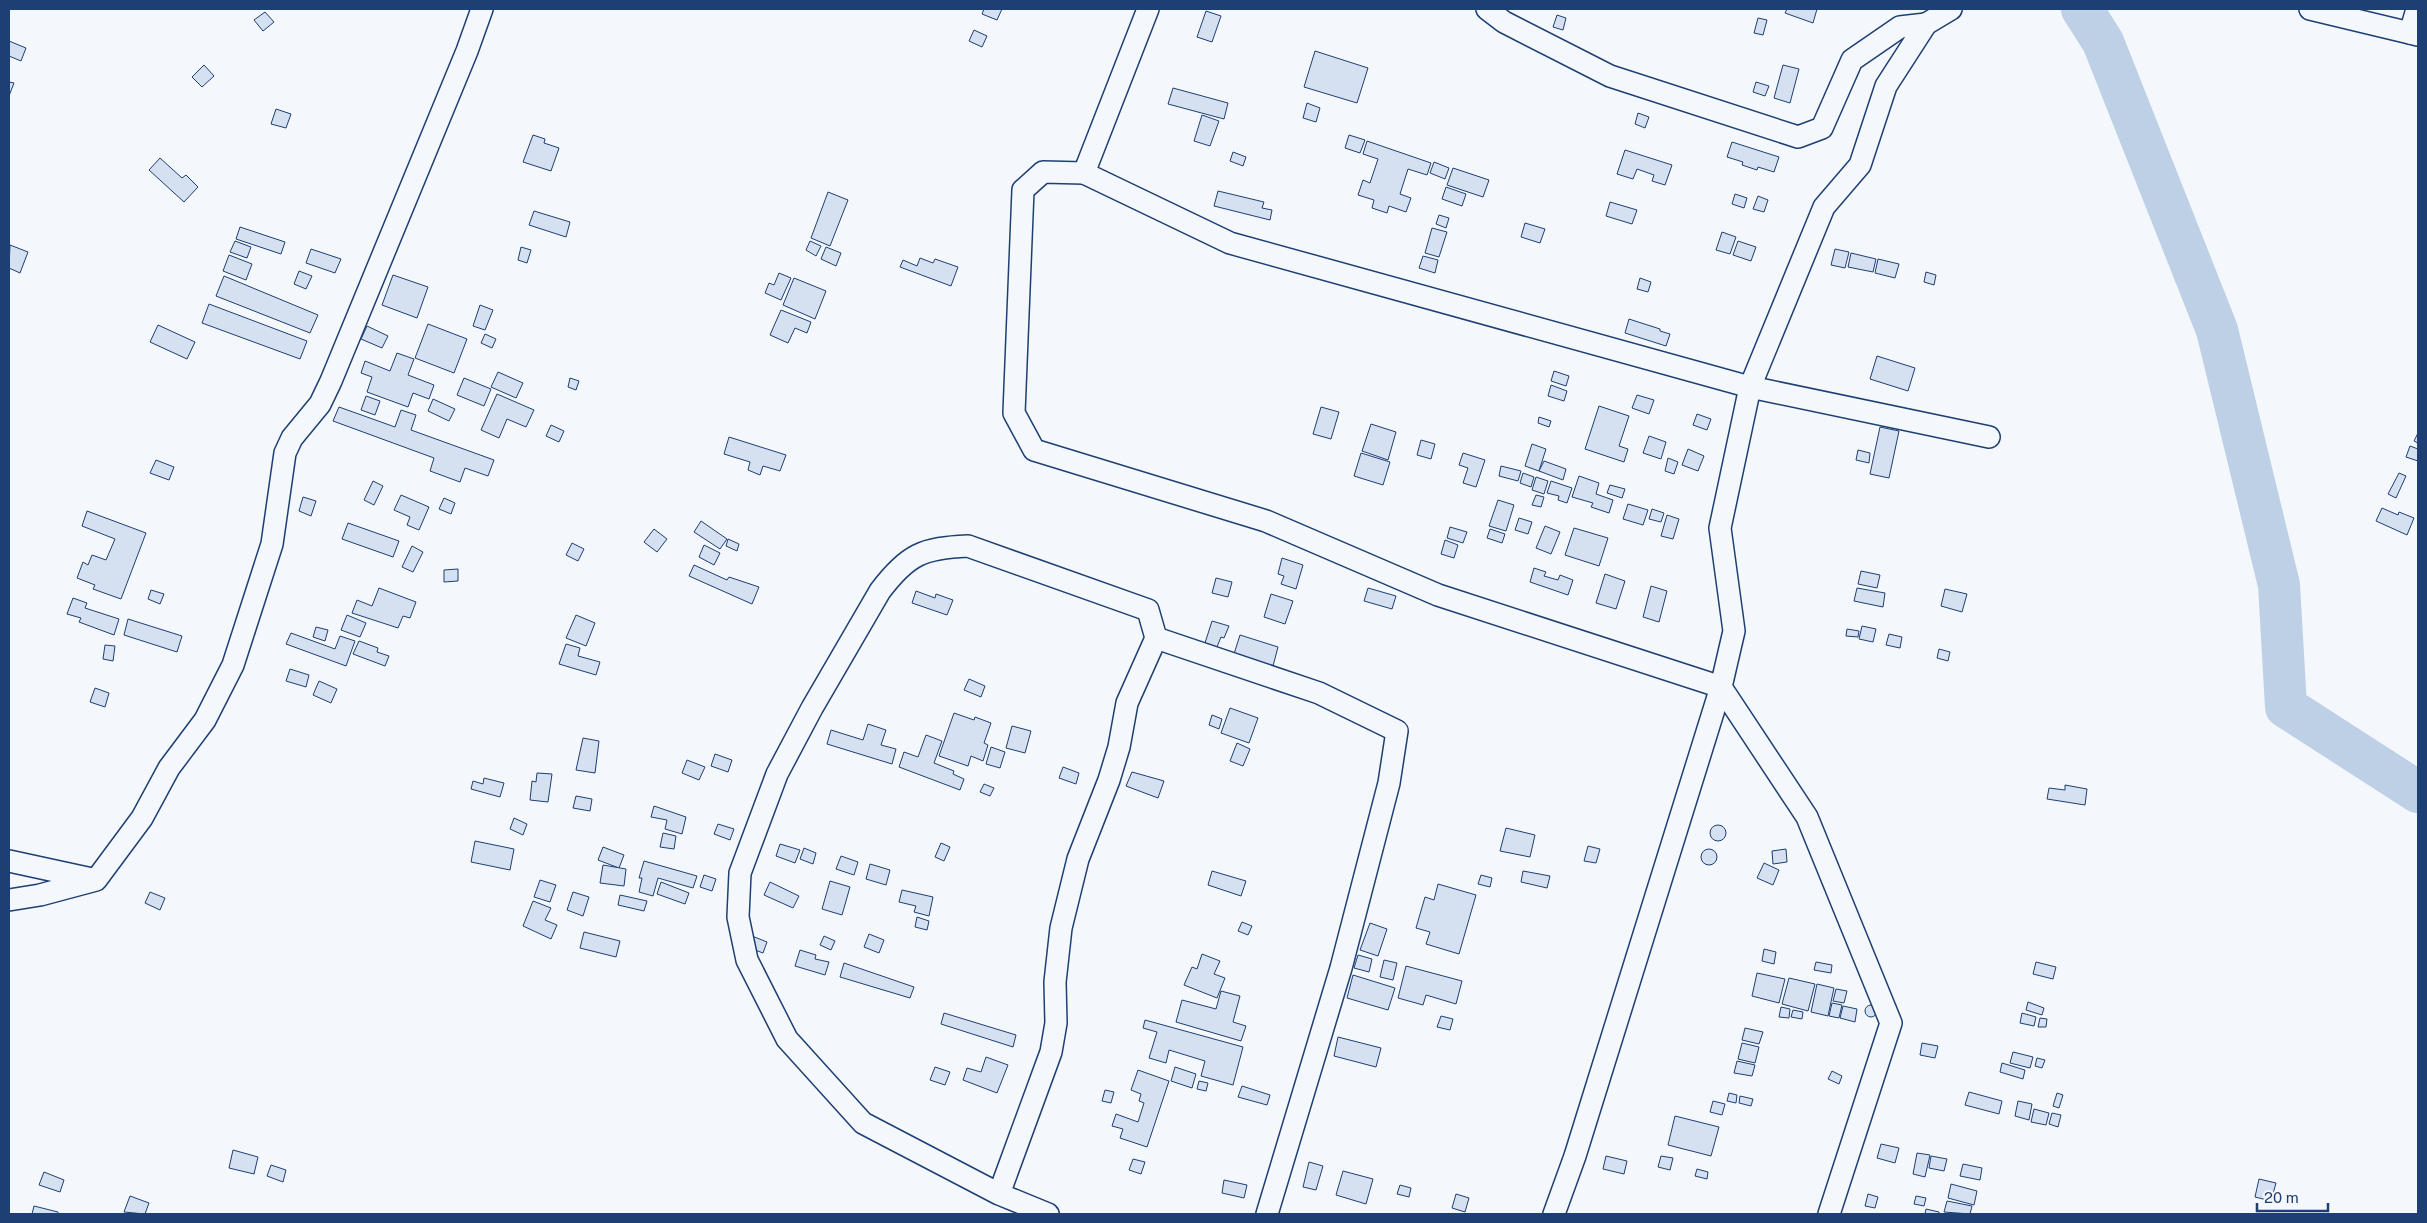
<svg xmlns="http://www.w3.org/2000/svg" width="2427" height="1223" font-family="'Public Sans',sans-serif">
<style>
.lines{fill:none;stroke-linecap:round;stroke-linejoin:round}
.river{stroke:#bed0e5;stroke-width:42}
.building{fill:#d5e0f0;stroke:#1d3f73}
.street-casing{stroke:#1d3f73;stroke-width:24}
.street{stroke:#f4f7fb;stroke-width:21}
</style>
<rect width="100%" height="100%" fill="#f4f7fb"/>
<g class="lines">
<polyline class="river" points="2082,9 2103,42 2217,330 2279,585 2286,707 2418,792"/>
</g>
<g class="building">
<polygon points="984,9 1002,9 997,20 982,14"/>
<polygon points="1787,9 1817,9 1813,23 1785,13"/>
<polygon points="1206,11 1221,16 1212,42 1197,37"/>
<polygon points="265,12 274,22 263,31 254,20"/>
<polygon points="1557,15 1566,18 1563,30 1553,27"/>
<polygon points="1758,18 1767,20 1763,35 1754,33"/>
<polygon points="974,30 987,36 982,47 969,41"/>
<polygon points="9,41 26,48 21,61 9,56"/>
<polygon points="1315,51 1368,68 1357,103 1304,87"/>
<polygon points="204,65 214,76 202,87 192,77"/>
<polygon points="1783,65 1799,69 1790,103 1774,98"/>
<polygon points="9,82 14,83 9,96"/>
<polygon points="1756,82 1769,86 1765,96 1753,92"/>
<polygon points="1173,88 1228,103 1224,119 1168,104"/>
<polygon points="1307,103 1320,108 1316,122 1303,118"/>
<polygon points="276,109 291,114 286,128 271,124"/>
<polygon points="1638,113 1649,117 1645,128 1635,124"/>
<polygon points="1202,115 1219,121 1210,146 1194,141"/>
<polygon points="533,135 545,139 544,143 559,148 551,171 523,162"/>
<polygon points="1349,135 1365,140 1360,153 1345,148"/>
<polygon points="1367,141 1431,163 1427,175 1408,169 1400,194 1411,198 1406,212 1389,206 1387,213 1372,208 1374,200 1358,195 1363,180 1370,183 1378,159 1363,154"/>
<polygon points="1732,142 1779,157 1774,172 1758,167 1757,170 1742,165 1743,162 1727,157"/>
<polygon points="1625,150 1672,165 1665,185 1652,181 1654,175 1637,169 1633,179 1617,174"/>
<polygon points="1233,152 1246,157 1243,166 1230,161"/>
<polygon points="160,158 182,178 186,175 198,187 184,202 149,170"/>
<polygon points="1434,162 1449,168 1445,179 1430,173"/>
<polygon points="1453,168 1489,180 1483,197 1447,185"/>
<polygon points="1446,187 1466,194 1462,206 1442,199"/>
<polygon points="1218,191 1264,202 1262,208 1272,210 1270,220 1214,206"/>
<polygon points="828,192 848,200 830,246 811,238"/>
<polygon points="1735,194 1747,198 1744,208 1732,204"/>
<polygon points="1758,196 1768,200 1764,212 1753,209"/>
<polygon points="1610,202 1637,210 1632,224 1606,216"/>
<polygon points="534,211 570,222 566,237 529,225"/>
<polygon points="1439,215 1449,218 1446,228 1436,224"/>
<polygon points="1525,223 1545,229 1540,243 1521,237"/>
<polygon points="240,227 285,242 281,254 236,239"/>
<polygon points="1432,228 1447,232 1439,257 1425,253"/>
<polygon points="1722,232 1736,237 1730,254 1716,250"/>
<polygon points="235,241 251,247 247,258 230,252"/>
<polygon points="810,241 821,246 816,256 806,250"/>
<polygon points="1738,241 1756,247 1751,261 1733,255"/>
<polygon points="10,245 28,252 20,273 9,268"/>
<polygon points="521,247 531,250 527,263 518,260"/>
<polygon points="826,247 841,253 836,266 821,259"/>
<polygon points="311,249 341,259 335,273 306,263"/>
<polygon points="1835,249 1849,252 1845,268 1831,265"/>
<polygon points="1851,253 1876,259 1873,272 1848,267"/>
<polygon points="229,255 252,264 246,280 223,271"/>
<polygon points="1423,256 1438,260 1435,273 1419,268"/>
<polygon points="920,258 933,263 935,259 958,267 951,286 900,267 903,260 917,266"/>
<polygon points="1878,259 1899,264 1895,278 1875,273"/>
<polygon points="299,271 312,276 306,289 294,284"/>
<polygon points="1926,272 1936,275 1934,285 1924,282"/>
<polygon points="779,273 791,278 781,300 765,293 769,283 774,285"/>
<polygon points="393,275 428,287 417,318 382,305"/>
<polygon points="224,276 318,315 310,333 216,296"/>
<polygon points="794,278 826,291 815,319 783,305"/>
<polygon points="1640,278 1651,282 1648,292 1637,289"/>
<polygon points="209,304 307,341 300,359 202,323"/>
<polygon points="480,305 493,310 485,330 473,326"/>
<polygon points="781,310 811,322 807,333 795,328 788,343 770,335"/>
<polygon points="1629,319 1660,329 1660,331 1670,334 1666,346 1625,333"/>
<polygon points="428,324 467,339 454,373 415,358"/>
<polygon points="158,325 195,342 187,359 150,342"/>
<polygon points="367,326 388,336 382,348 361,339"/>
<polygon points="485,334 496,339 492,348 481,343"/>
<polygon points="397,353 414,359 408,375 434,385 429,399 413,393 408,407 367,392 372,377 361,373 365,361 390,371"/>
<polygon points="1877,356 1915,368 1908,391 1870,379"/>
<polygon points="1554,371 1569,376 1566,386 1551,381"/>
<polygon points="498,372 523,383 516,398 491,387"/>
<polygon points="464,378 491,389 484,406 457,395"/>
<polygon points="570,378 579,381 576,390 568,387"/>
<polygon points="1551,385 1567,391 1564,401 1548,396"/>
<polygon points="497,394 534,410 526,427 507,419 499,438 481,430"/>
<polygon points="1637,395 1654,400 1649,414 1632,408"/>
<polygon points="366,396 380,401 375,415 361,410"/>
<polygon points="433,399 455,409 449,421 428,411"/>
<polygon points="1599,406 1629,416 1619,446 1628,449 1624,462 1585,449"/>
<polygon points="339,407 395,427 401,410 416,415 411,430 494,460 488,476 465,468 460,482 430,471 434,458 333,421"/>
<polygon points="1321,407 1339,412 1331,439 1313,434"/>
<polygon points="1697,414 1711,419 1707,430 1693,425"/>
<polygon points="1539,417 1551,421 1549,427 1538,423"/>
<polygon points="1371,424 1396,432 1388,460 1362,451"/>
<polygon points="551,425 564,431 559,442 546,436"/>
<polygon points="1880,427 1899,431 1889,478 1870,474"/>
<polygon points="2418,433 2418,443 2414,441"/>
<polygon points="1649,436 1666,442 1661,459 1643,453"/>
<polygon points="729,437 786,455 780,471 763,466 760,475 748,470 750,462 724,454"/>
<polygon points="1421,440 1435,444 1431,459 1417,455"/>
<polygon points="1532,444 1546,449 1539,471 1525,466"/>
<polygon points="2410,446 2418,449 2418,461 2406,457"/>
<polygon points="1688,449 1704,456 1698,471 1682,465"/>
<polygon points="1858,450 1870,453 1869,463 1856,460"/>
<polygon points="1361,453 1390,462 1383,485 1354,476"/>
<polygon points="1463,453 1485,460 1476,487 1463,483 1468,468 1459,465"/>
<polygon points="1668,458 1678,462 1674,474 1665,471"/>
<polygon points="156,460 174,467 169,480 150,473"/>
<polygon points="1544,461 1566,469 1563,480 1539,471"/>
<polygon points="1501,466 1521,471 1518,481 1499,476"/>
<polygon points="1523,473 1534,477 1531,487 1520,483"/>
<polygon points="2399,473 2406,476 2396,498 2388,494"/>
<polygon points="1579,476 1599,483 1596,494 1613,500 1609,513 1591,507 1593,503 1572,497"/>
<polygon points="1536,477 1548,481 1544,494 1532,490"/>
<polygon points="373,481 383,486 374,505 364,500"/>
<polygon points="1551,481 1572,488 1567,503 1558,500 1559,496 1547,493"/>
<polygon points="1610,485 1625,489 1622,498 1607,493"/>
<polygon points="401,495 429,507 419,530 407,525 410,517 394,510"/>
<polygon points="1536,495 1544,497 1541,507 1532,505"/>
<polygon points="303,497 316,501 311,516 299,511"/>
<polygon points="444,498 455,503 451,514 439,509"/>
<polygon points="1498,500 1514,505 1506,531 1489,526"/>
<polygon points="1628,504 1648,510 1643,525 1623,519"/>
<polygon points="2382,508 2398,515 2399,512 2414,518 2407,535 2376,521"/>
<polygon points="1652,509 1664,513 1661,522 1649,519"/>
<polygon points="87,511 146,533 121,599 93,589 95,585 77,578 83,562 88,565 92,555 106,560 115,539 82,526"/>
<polygon points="1667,515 1679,519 1673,539 1661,536"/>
<polygon points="1519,518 1532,522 1528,534 1515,530"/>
<polygon points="701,521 727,539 720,549 694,532"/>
<polygon points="348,523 399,541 393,557 342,539"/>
<polygon points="1545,526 1560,532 1551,554 1536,548"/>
<polygon points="1450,527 1467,532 1463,543 1447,538"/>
<polygon points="1574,528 1608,538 1599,566 1565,555"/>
<polygon points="654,529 667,539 657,552 644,542"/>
<polygon points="1490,529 1505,534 1502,543 1487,538"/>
<polygon points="728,539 739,544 737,551 726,546"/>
<polygon points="1445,540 1458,545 1454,558 1441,554"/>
<polygon points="572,543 584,549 578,561 566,555"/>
<polygon points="704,545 720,553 714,565 699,557"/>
<polygon points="412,546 423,552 413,572 402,567"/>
<polygon points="1282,558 1303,565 1296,589 1281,584 1284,576 1278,574"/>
<polygon points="694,565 727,580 729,577 759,587 752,604 689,576"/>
<polygon points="1534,568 1546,572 1544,576 1558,580 1560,575 1573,580 1568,595 1530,582"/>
<polygon points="458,569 458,581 444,582 444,570"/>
<polygon points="1861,571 1880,575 1877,588 1858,584"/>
<polygon points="1605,574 1625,581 1616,609 1596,603"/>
<polygon points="1216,578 1232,582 1228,597 1212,593"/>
<polygon points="1651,586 1667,591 1659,622 1643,617"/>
<polygon points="379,588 416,602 410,618 403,616 398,628 352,613 357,600 372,606"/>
<polygon points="1368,588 1396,596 1392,609 1364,601"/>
<polygon points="1857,588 1885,593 1883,607 1854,601"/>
<polygon points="1945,589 1967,594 1962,612 1941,606"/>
<polygon points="151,590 164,594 160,604 148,599"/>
<polygon points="916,591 935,598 936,594 953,600 947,615 912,603"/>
<polygon points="1271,594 1293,601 1285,624 1264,617"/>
<polygon points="73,598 87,603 85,608 119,619 114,635 79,622 81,618 67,614"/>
<polygon points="347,615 366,623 360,637 341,630"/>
<polygon points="576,615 595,623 586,646 566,638"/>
<polygon points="128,619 182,636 177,652 124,635"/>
<polygon points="1212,621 1229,626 1224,638 1221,637 1217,647 1205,643"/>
<polygon points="1862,626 1876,629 1873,642 1859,639"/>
<polygon points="316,627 328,630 325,641 313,637"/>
<polygon points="1847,629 1859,631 1858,637 1846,636"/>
<polygon points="291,633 335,649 340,636 355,641 346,666 286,644"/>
<polygon points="1889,634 1902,637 1900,648 1886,645"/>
<polygon points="1240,635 1278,647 1273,666 1234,654"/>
<polygon points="359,641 378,648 377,652 389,656 385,666 353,654"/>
<polygon points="566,644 580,648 578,656 600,662 596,675 559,664"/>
<polygon points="105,645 115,646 113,661 103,659"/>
<polygon points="1939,649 1950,652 1948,661 1937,658"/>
<polygon points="290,669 309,675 306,687 286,681"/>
<polygon points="969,679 985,686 981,697 964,690"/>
<polygon points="319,681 337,689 331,703 313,695"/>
<polygon points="95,688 109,693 105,707 90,702"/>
<polygon points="1230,708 1258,718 1249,743 1221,733"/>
<polygon points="954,713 974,720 975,717 991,723 984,743 988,745 983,761 971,756 968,766 939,756"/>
<polygon points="1212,715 1222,719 1219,729 1209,725"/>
<polygon points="868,724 886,730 881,745 896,749 892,764 827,744 831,730 863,740"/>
<polygon points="1012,726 1031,731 1025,753 1006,748"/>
<polygon points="926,735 942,741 934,763 954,771 953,774 964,779 960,790 899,767 904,752 918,757"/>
<polygon points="583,738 599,741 595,773 576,770"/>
<polygon points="1237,743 1250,749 1243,766 1230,761"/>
<polygon points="991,747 1005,752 1000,768 986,764"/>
<polygon points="715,754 732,760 728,772 711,766"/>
<polygon points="687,760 705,767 699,780 682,773"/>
<polygon points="1063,767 1079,773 1076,784 1059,778"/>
<polygon points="1132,772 1164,781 1158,798 1126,786"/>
<polygon points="537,773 552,774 548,802 530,800 532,781 536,782"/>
<polygon points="484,778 504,783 500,797 471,789 473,781 483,784"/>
<polygon points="984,784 994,788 990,796 980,792"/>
<polygon points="2065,785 2087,789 2085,805 2047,799 2049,788 2065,790"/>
<polygon points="576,796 592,799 590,811 573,808"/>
<polygon points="654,806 686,817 682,834 665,829 667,820 651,817"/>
<polygon points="514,818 527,824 523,835 510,829"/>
<polygon points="718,824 734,829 730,840 714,834"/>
<circle cx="1718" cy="833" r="8"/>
<polygon points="1506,828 1535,835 1530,857 1500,851"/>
<polygon points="663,833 676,836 674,849 660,847"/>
<polygon points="475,841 514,849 510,870 471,862"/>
<polygon points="941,843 950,847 944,861 935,857"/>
<polygon points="780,844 800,850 795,863 776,856"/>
<polygon points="1588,846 1600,849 1596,863 1584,861"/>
<polygon points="603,847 624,855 619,868 598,860"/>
<polygon points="804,848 816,853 813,864 800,859"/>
<polygon points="1786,849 1787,862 1773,864 1772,851"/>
<circle cx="1709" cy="857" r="8"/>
<polygon points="841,856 858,862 854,875 836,869"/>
<polygon points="644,861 697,876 693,888 658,878 653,896 639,892 642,878 639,878"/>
<polygon points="1764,863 1779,870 1773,885 1757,878"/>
<polygon points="870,864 890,870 886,885 866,879"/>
<polygon points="603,865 626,869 624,886 600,883"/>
<polygon points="1212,871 1246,881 1241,896 1208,885"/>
<polygon points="1523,871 1550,876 1547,888 1521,882"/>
<polygon points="704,875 716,879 712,891 700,887"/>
<polygon points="1481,875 1492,878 1490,887 1478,884"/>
<polygon points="540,880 556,885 550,902 534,897"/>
<polygon points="830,881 850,887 842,915 822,909"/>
<polygon points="661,882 689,893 685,904 657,894"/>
<polygon points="770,882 799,896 793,908 764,895"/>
<polygon points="1438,884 1476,895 1459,954 1426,944 1430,932 1416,928 1425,897 1434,900"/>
<polygon points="902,890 933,897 929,916 914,912 916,906 899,902"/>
<polygon points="150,892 165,898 160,910 145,903"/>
<polygon points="573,892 589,897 583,916 567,910"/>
<polygon points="620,895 647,901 644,911 618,905"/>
<polygon points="533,901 551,908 545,920 557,925 551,939 523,926"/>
<polygon points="917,917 929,921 927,930 915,927"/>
<polygon points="1242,922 1252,926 1248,935 1238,931"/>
<polygon points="1370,923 1387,929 1378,956 1360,950"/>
<polygon points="584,932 620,941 616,957 580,948"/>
<polygon points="869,934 884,940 879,953 864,947"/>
<polygon points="752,936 767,942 763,953 747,947"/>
<polygon points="824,936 835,941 831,950 820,945"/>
<polygon points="1764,949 1776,952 1774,964 1762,961"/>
<polygon points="800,950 816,955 815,959 829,962 825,975 795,966"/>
<polygon points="1202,954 1220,961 1214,974 1225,978 1217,998 1184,985 1192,967 1197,969"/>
<polygon points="1358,955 1372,959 1369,972 1354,968"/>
<polygon points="1384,960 1397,963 1393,980 1380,977"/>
<polygon points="1816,962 1832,965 1831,973 1814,970"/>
<polygon points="2036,962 2056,967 2053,979 2033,974"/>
<polygon points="844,963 914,987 910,998 840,977"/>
<polygon points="1406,966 1462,981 1456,1004 1426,995 1423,1005 1398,998"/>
<polygon points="1757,973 1785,979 1779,1003 1752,996"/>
<polygon points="1353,975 1395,988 1388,1010 1347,998"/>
<polygon points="1789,978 1815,984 1808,1011 1782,1004"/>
<polygon points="1817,984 1834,988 1828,1016 1811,1012"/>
<polygon points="1836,989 1847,991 1844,1003 1833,1001"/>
<polygon points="1221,991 1240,996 1233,1022 1246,1026 1241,1041 1176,1022 1182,1000 1216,1009"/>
<polygon points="2028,1002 2044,1008 2042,1015 2026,1010"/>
<polygon points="1832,1003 1842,1005 1839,1018 1829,1016"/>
<circle cx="1871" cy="1011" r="6"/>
<polygon points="1843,1006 1857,1009 1855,1022 1840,1018"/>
<polygon points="1781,1007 1790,1009 1789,1018 1779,1017"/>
<polygon points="1793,1010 1803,1012 1802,1019 1791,1017"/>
<polygon points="944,1013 1016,1035 1013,1047 941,1024"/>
<polygon points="2022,1013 2036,1017 2034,1026 2020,1023"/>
<polygon points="1441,1016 1453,1019 1450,1030 1437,1027"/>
<polygon points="2040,1018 2047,1019 2046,1027 2038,1027"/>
<polygon points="1145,1020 1243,1047 1233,1085 1201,1076 1205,1061 1169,1050 1166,1063 1149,1058 1157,1032 1143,1028"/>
<polygon points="1745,1028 1763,1032 1759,1044 1742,1040"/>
<polygon points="1338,1037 1381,1048 1376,1067 1334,1056"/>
<polygon points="1742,1043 1759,1047 1755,1063 1738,1059"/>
<polygon points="1922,1043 1938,1046 1935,1058 1920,1055"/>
<polygon points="2013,1052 2033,1057 2030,1068 2010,1063"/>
<polygon points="986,1057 1008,1065 997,1093 963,1080 967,1068 981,1072"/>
<polygon points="2037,1058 2045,1060 2042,1068 2035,1066"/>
<polygon points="1737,1061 1755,1065 1752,1076 1734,1073"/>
<polygon points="2002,1063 2025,1070 2023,1079 2000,1072"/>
<polygon points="935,1067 950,1072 945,1085 930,1080"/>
<polygon points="1175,1067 1196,1074 1192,1088 1171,1081"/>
<polygon points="1138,1070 1169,1081 1147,1147 1120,1138 1123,1129 1112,1126 1116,1114 1138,1122 1144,1103 1139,1101 1141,1094 1131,1090"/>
<polygon points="1832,1071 1842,1076 1839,1084 1828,1079"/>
<polygon points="1199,1081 1208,1083 1206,1091 1197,1089"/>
<polygon points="1242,1086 1270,1095 1267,1105 1238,1097"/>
<polygon points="1105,1090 1114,1092 1111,1103 1102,1101"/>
<polygon points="1969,1092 2002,1101 1999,1114 1965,1105"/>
<polygon points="1729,1093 1737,1095 1736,1103 1727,1101"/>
<polygon points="2057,1093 2063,1095 2059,1108 2053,1106"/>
<polygon points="1740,1096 1753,1099 1751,1106 1739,1103"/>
<polygon points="1713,1101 1725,1104 1722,1115 1710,1112"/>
<polygon points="2018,1101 2032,1104 2029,1120 2015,1116"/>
<polygon points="2034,1109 2049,1113 2046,1125 2031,1122"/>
<polygon points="2052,1113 2061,1115 2058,1127 2049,1124"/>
<polygon points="1675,1116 1719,1127 1711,1156 1668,1145"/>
<polygon points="1881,1144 1899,1148 1895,1163 1877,1158"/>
<polygon points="233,1150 258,1157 254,1174 229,1168"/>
<polygon points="1917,1153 1930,1155 1925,1177 1913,1174"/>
<polygon points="1606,1156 1627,1161 1624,1174 1603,1169"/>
<polygon points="1661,1156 1673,1158 1670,1170 1658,1167"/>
<polygon points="1931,1156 1947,1159 1944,1171 1929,1168"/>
<polygon points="1133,1159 1145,1162 1141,1174 1129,1170"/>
<polygon points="1309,1162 1323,1166 1316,1190 1303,1187"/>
<polygon points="1963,1164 1982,1168 1980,1180 1960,1176"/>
<polygon points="271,1165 286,1170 283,1182 267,1176"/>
<polygon points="1697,1169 1708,1172 1707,1179 1695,1176"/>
<polygon points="1343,1171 1373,1179 1366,1204 1336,1195"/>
<polygon points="44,1172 64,1180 60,1192 39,1185"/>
<polygon points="2259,1179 2276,1183 2271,1201 2255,1197"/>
<polygon points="1224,1180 1247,1185 1244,1198 1222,1193"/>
<polygon points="1951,1184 1977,1191 1974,1205 1948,1198"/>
<polygon points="1400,1185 1411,1188 1409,1197 1397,1194"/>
<polygon points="1456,1194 1469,1198 1465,1212 1452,1208"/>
<polygon points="1868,1194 1878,1197 1875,1208 1865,1206"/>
<polygon points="130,1196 149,1203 145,1214 124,1212"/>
<polygon points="1916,1196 1926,1198 1924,1206 1914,1204"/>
<polygon points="1947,1201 1972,1206 1970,1214 1944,1212"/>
<polygon points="34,1206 58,1212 58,1214 32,1214"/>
<polygon points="1926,1209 1939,1212 1939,1214 1925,1214"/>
</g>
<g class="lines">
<defs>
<g id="street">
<polyline points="1148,9 1084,173 1230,243 1750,387 1989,437"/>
<polyline points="1487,9 1504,22 1610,76 1798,137 1822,128 1852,60 1900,27 1926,24"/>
<polyline points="2310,9 2410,33"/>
<polyline points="2417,9 2410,33 2418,35"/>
<polyline points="1084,173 1043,172 1023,190 1014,413 1034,450 1266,521 1438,595 1721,687 1575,1156 1554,1214"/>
<polyline points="1156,638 1319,693 1397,731 1389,783 1341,968 1267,1214"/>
<polyline points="9,861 92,879"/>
<polyline points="9,900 40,895 96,880 142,818 169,768 205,720 233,665 272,544 285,453 292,438 320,404 331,381 467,51 482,9"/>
<path d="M999 1194 1051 1052 1056 1023 1055 982 1061 928 1078 859 1109 780 1119 747 1127 703 1156 638 1148 610 968 546C923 548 908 554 880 591L812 708 777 774 740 873 738 917 747 960 787 1039 863 1123 999 1194 1048 1214"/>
<polyline points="1829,1214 1891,1023 1807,817 1721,687 1734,631 1720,528 1750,387 1824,207 1860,165 1886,86 1926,24 1951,9"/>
</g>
</defs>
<use href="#street" class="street-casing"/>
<use href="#street" class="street"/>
</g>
<rect width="2427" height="1223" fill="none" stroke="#1d3f73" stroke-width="20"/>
<path d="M2257 1203v8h71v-8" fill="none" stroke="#1d3f73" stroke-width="2.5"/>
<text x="2264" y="1203" font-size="15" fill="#1d3f73" stroke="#f4f7fb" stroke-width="4" paint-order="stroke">20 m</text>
</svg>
